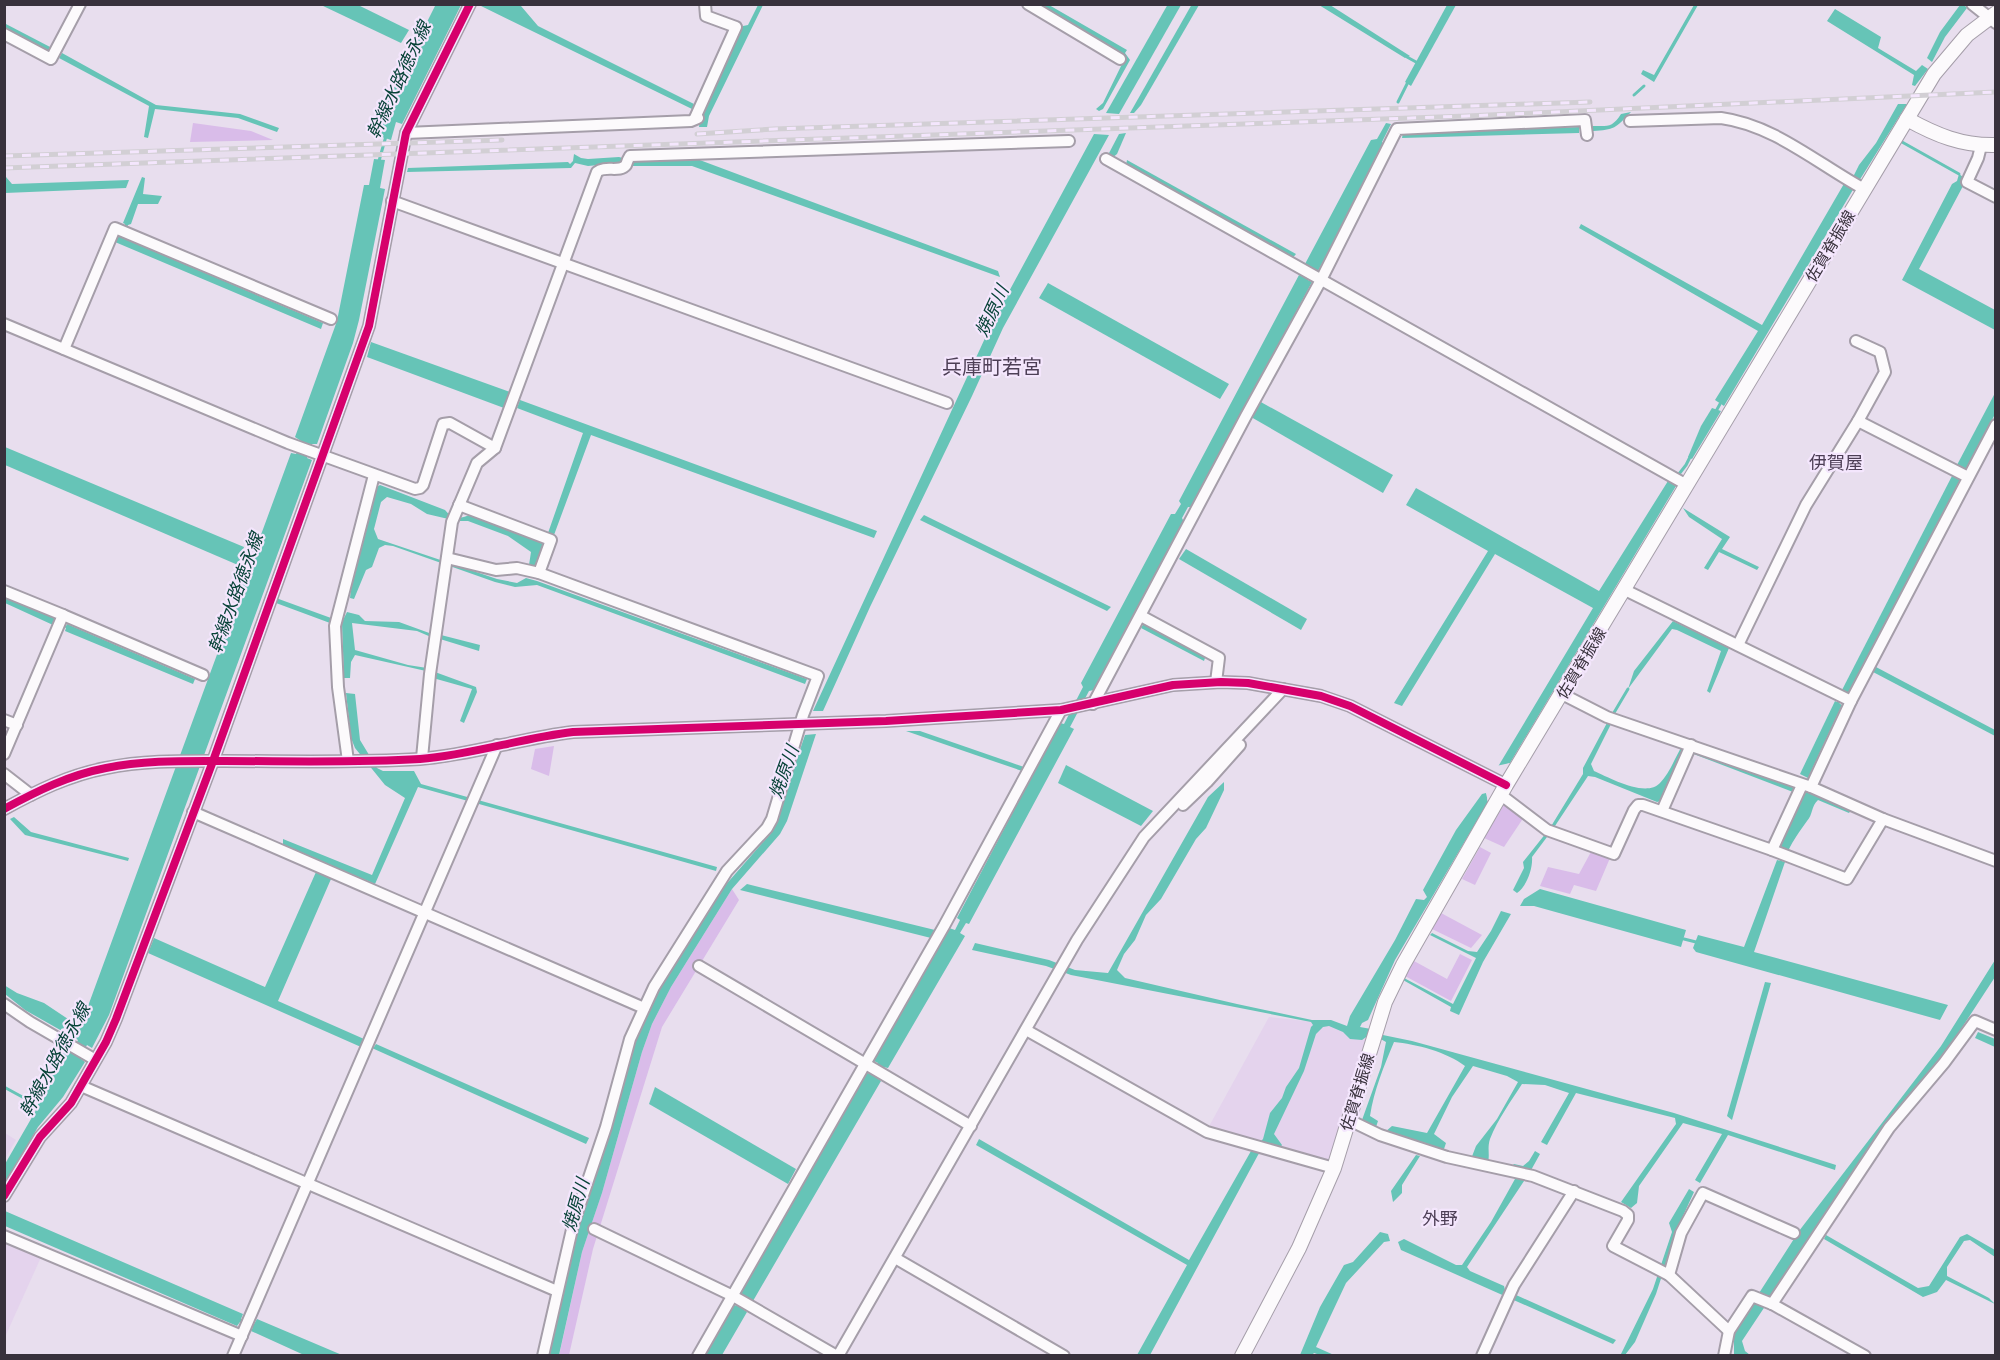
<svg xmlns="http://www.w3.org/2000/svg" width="2000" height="1360" font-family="'PT Sans','Noto Sans JP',sans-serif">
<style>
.built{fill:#e4d3ed}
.green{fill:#d9bce9}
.water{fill:#66c4b7}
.pier{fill:#e8deee}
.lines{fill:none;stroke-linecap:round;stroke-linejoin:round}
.stream{stroke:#66c4b7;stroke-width:3}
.minor-casing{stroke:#a59ea9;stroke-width:14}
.major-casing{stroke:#a59ea9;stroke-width:16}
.minor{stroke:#fcfafc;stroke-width:10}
.major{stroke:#fcfafc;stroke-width:14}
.rail-casing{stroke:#d2cfd4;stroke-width:5}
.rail{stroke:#f4e6fd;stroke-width:3;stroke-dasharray:9;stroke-linecap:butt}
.cycleway-casing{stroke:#f4e6fd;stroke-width:11}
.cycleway{stroke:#d6006c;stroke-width:8}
.labels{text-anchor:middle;stroke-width:4.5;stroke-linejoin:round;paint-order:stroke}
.street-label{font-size:16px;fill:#38313c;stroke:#f4e6fd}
.water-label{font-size:18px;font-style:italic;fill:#084338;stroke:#f4e6fd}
.neighbourhood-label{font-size:18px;fill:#4d3f56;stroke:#f4e6fd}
.quarter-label{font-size:20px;fill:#4d3f56;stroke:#f4e6fd}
</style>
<rect width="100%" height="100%" fill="#e8deee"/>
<g class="built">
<polygon points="1269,1017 1330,1024 1368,1037 1332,1163 1207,1130"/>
<polygon points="5,1133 16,1140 5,1159"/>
<polygon points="5,1238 42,1255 5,1337"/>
</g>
<g class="green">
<polygon points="193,123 251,131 273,140 190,142"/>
<polygon points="554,746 549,776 531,769 535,749"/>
<polygon points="1505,803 1524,817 1504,847 1484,838"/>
<polygon points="1480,847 1491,853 1475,885 1462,879"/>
<polygon points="1592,850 1610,858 1596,891 1574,885 1570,894 1540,886 1548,867 1579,874"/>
<polygon points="732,889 739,900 662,1027 593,1249 569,1355 559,1356 582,1252 602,1193 642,1052 652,1024 671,987"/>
<polygon points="1441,913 1482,935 1471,948 1432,929"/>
<polygon points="1460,954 1472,960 1451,1001 1405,976 1414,961 1447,979"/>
</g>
<g class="water">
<polygon points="436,4 461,5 402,124 396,122 391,140 379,136 379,131 385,116 381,114"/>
<polygon points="517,4 521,6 538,26 694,104 692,109 479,5"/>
<polygon points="1168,4 1181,5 1119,114 1106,113"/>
<polygon points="1192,4 1199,5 1141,105 1134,113 1130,113"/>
<polygon points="321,5 358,5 409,30 401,43"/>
<polygon points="758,5 763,5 709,116 707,127 699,127 701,110 743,26 748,25"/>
<polygon points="1036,5 1049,5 1127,50 1125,53 1130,60 1103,109 1099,111 1096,109 1103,103 1123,62 1125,60 1122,53"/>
<polygon points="1319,5 1330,5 1410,56 1405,58"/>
<polygon points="1447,5 1456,5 1411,86 1405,82"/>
<polygon points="1694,5 1698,5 1654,82 1641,74 1643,70 1654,75"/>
<polygon points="1960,5 1964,5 1967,8 1945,37 1932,62 1927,58 1940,32"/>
<polygon points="1835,9 1881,37 1878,48 1916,71 1922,65 1928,69 1915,86 1912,85 1914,75 1827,21"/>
<polygon points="4,23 52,48 49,52 5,29"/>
<polygon points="62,53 156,105 240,114 279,128 277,132 238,118 155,109 148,138 144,137 149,106 59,58"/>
<polygon points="1898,104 1907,104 1859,181 1853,177 1859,165 1876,143"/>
<path d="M1631 112C1616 128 1614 130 1593 131L1592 126C1608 126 1612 128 1621 114Z"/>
<polygon points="1386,123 1391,124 1382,142 1385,145 1318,271 1314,270 1308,280 1312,282 1192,507 1188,507 1182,518 1184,522 1094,690 1089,691 1070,727 1074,729 969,924 966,923 960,933 965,936 888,1068 883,1067 876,1077 881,1081 753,1301 748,1299 743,1309 747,1312 722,1355 705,1356 734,1305 738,1306 743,1296 738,1294 867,1073 872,1074 878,1063 874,1061 949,928 955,930 960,920 957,918 1060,723 1064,724 1083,687 1081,683 1171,514 1175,514 1181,504 1179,501 1299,275 1302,276 1307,266 1305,264 1371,140 1377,139"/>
<polygon points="1579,127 1579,133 1402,138 1403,133"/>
<polygon points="1126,133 1117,154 1112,158 1108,155 1119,134"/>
<polygon points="1094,134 1109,135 1003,328 972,396 870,607 823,711 813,711 992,323"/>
<polygon points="693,148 700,148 697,159 998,271 1000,277 692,166 633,166 620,163 588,166 575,163 571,168 407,172 408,168 568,162 570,164 573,161 574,154 581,158 588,159 619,157 634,161 690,159"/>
<polygon points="374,159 385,160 380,188 385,189 359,320 353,343 317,444 312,444 307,458 312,460 109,1015 92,1048 87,1045 80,1058 85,1062 63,1097 38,1127 5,1184 5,1164 35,1112 45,1085 65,1050 71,1053 78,1040 73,1036 84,1017 291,453 296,454 301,441 295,437 337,321 364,185 369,185"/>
<polygon points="1127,160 1296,254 1292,259 1126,165"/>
<polygon points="1959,174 1963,177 1961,183 1963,186 1919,269 1995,310 1995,330 1902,280 1952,184 1957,181"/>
<polygon points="6,177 12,184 129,180 126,188 5,193"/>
<polygon points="142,177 145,178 143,194 162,196 158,204 138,204 131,224 128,225 123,238 323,323 321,329 115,242 118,236 120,236 125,224 123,223"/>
<polygon points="1845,182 1854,188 1724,406 1715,400 1758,331 1579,228 1581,224 1762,325"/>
<polygon points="1048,283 1229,384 1220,399 1039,298"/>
<polygon points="371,342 510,392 504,408 367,357"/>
<polygon points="1995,393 1995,414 1967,470 1957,465"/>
<polygon points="520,400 877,531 874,538 591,435 554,535 548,533 583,433 517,408"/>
<polygon points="1259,401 1393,475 1383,493 1251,417"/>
<polygon points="1712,408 1721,411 1692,459 1688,457 1701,426"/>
<polygon points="5,447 244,547 238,565 5,465"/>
<polygon points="1952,476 1962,480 1851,694 1842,690"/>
<polygon points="1668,481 1676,486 1510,763 1507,764 1487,799 1488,802 1395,960 1368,1020 1362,1023 1360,1027 1371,1029 1369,1035 1362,1040 1350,1039 1343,1032 1329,1026 1323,1027 1316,1034 1304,1071 1274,1134 1282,1145 1280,1148 1266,1144 1258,1155 1150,1355 1137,1355 1187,1265 976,1145 979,1139 1189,1260 1251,1151 1263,1139 1270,1113 1282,1098 1286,1087 1299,1068 1311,1027 1313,1025 1311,1022 1071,975 1046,966 972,950 975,943 1049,960 1075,970 1108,973 1208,797 1224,782 1224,790 1206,828 1196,839 1161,899 1146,915 1135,940 1124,954 1117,970 1125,978 1237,1004 1312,1020 1331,1020 1347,1026 1350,1016 1395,940 1416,899 1424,900 1427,897 1423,890 1456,830 1482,794 1486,793 1499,765 1593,608 1495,554 1402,706 1394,703 1488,551 1406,505 1416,488 1599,591"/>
<path d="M380 485 445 510C452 519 459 519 470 515L545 543 537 565H529L531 552 508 536 468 521H457L427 514 411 504 387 497 381 502 374 529 378 539 497 579 517 583 526 578 537 581 807 679 805 684 537 585 515 587 495 582 393 546 385 545 379 548 372 567 366 570 354 599 350 598 352 579 375 488Z"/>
<polygon points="1683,508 1730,537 1722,549 1759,567 1757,570 1719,552 1708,570 1704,568 1722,539 1689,517"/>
<polygon points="924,515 1111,607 1107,611 920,520"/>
<polygon points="1186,549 1307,619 1301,630 1179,559"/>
<polygon points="5,597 56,619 56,621 66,626 67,624 195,679 193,684 65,631 66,628 55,623 53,625 5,603"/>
<polygon points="276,598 342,622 347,612 359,615 365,621 399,622 432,634 431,637 417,631 352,623 355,650 408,665 427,668 426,671 355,655 351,662 350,678 344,678 342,624 331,622 330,623 276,603"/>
<polygon points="1673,621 1729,648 1710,693 1707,691 1721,651 1677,630 1672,629 1628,689 1634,671"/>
<polygon points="1144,623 1206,655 1204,661 1141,628"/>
<polygon points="441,635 480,645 479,651 440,639"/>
<polygon points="1876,667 1995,730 1995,736 1873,672"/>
<polygon points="435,672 476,687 477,692 464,723 460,721 472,689 433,678"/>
<polygon points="346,693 355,694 360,740 377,768 383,771 414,771 421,784 717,867 716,871 479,804 469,799 468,801 418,787 375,884 330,865 325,876 331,879 278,1001 364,1039 363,1042 374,1047 376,1044 589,1138 586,1144 363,1044 361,1047 148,953 154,938 265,987 316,872 322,875 327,864 283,845 283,839 372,875 405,798 385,785 355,748 351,738"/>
<polygon points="1835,701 1842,705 1808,778 1800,774"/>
<path d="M1608 721 1612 722 1591 764 1594 771C1610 778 1646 798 1660 783 1669 774 1675 758 1682 746L1685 747 1661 801 1657 802 1595 777 1588 776 1553 829 1532 857C1533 868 1527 886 1517 893L1513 890 1524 868 1523 862 1550 828 1583 774V768Z"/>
<polygon points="906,731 920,731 1024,767 1022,771"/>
<polygon points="816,734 787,821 780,834 732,889 671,987 652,1024 642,1052 602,1193 582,1252 559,1355 548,1356 571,1253 641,1023 659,988 722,889 772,832 805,735"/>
<polygon points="1693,749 1792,786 1793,792 1691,753"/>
<polygon points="1066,765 1153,811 1141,826 1058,783"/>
<path d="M1805 792H1809L1852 809 1849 813 1818 800C1811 806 1813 815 1807 821 1799 832 1794 839 1788 851L1780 846Z"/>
<polygon points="14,817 31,832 129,858 128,861 25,835 10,819"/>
<polygon points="1777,860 1785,862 1754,952 1948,1005 1940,1020 1696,952 1693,948 1698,935 1744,947"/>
<polygon points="747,884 935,930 931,938 740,890"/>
<polygon points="1540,889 1686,930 1681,947 1534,906 1520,906 1524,899"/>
<polygon points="1501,911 1511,914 1483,962 1459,1015 1450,1011 1451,1007 1403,980 1404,978 1453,1004 1476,958 1430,935 1432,933 1468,951 1477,952 1491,931"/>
<polygon points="1995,960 1995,977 1948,1049 1882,1130 1742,1341 1745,1351 1750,1355 1734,1355 1734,1332 1799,1231 1941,1046"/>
<polygon points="1765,982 1771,983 1732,1120 1727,1116"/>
<polygon points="4,985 17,993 44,1003 68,1019 62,1031 25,1010 5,994"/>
<polygon points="1978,1032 1995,1039 1995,1047 1975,1038"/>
<path d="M1378 1034 1412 1041 1674 1113 1836 1165 1835 1170 1728 1135 1700 1183 1695 1180 1722 1134 1683 1123 1639 1186 1637 1203 1631 1208 1621 1202 1676 1124 1675 1118 1576 1093 1547 1145 1541 1142 1569 1093 1545 1085 1522 1084C1511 1101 1498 1119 1490 1139 1487 1148 1490 1154 1488 1163L1471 1159 1476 1146 1497 1119 1518 1082 1507 1076 1473 1066 1452 1097 1434 1134 1446 1143 1443 1152 1385 1132 1392 1126 1427 1133 1465 1066C1447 1052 1416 1044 1394 1042 1384 1066 1374 1090 1370 1116L1378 1121 1376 1127 1362 1120 1381 1067 1386 1042 1377 1037Z"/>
<polygon points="655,1087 796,1169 788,1184 649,1104"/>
<polygon points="1535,1151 1540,1154 1530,1172 1467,1267 1470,1271 1504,1286 1505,1290 1616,1340 1613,1344 1401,1250 1398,1242 1404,1239 1456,1265 1462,1265 1491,1222 1520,1170 1511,1167 1514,1164 1523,1166 1529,1161"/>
<polygon points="1416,1155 1420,1156 1402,1185 1402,1193 1393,1202 1391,1191"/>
<polygon points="1689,1189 1694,1192 1677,1229 1656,1294 1635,1342 1625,1355 1620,1356 1653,1289 1672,1232 1669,1223"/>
<polygon points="5,1211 243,1314 241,1319 254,1324 257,1319 342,1355 304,1355 251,1331 253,1327 240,1322 237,1326 5,1226"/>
<polygon points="1380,1232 1388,1234 1390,1241 1384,1242 1346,1283 1316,1347 1334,1355 1320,1355 1314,1353 1312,1355 1300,1355 1320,1307 1344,1265 1353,1262"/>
<polygon points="1967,1234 1995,1250 1995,1257 1970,1240 1964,1241 1947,1267 1947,1276 1989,1298 1995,1304 1946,1280 1937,1292 1923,1297 1824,1239 1826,1235 1918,1288 1929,1286 1960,1237"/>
</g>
<polygon class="pier" points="1510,763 1492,795 1488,802 1485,789 1496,766"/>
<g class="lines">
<g class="stream">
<polyline points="1407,57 1416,62"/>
<polyline points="1634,95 1644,86"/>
<polyline points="1398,102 1408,82"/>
<polyline points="1902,142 1959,174"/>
<polyline points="379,161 386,136"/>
<polyline points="1715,413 1720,404"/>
<polyline points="1672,483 1686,465 1691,455"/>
<polyline points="1838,703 1846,692"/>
<polyline points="1612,716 1628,689"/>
<polyline points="1792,789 1805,794"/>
<polyline points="1781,861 1785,849"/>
<polyline points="1684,939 1696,942"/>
<polyline points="4,1087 26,1099"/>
</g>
<defs>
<g id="minor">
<polyline points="1028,4 1120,59"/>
<polyline points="1972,4 1996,23"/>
<polyline points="4,34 51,59 80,4"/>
<polyline points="695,118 736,27 706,16 705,4"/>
<path d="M1630 121 1721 118C1774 125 1818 164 1864 189"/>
<polyline points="406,133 691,121 698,118"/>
<polyline points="1981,146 1978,158 1967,182 1996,197"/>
<polyline points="1106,159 1687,485"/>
<polyline points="392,201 947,403"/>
<polyline points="4,324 288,443 415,489 420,488 423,485 443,424 450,423 495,448 477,463 452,522 430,674 422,758"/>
<polyline points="64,349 115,228 331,319"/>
<polyline points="1858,421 1968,477"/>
<path d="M495 448 597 172C605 165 620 173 626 165 627 162 628 159 630 156L1069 141"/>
<polyline points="459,505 551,540 539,573"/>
<polyline points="447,558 496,570 517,568 539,573 818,676 803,715 772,819 767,828 727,871 654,987 630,1039 606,1127 573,1225 543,1356"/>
<polyline points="1625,590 1851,701"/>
<polyline points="4,591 63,615 4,754"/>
<polyline points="63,615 203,675"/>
<polyline points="1141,616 1219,658 1216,682"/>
<polyline points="1738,645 1806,505 1858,421 1885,372 1880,352 1856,341"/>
<polyline points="1562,694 1607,717 1811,787 1883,819 1996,861"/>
<polyline points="1093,704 1246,416 1321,280 1397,129 1585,120 1587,135"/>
<polyline points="4,720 17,725"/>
<polyline points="348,761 338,687 335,626 374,475"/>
<polyline points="4,774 31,795"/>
<polyline points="1811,787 1851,701 1996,425"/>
<polyline points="1501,795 1547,830 1614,854 1634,810 1638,805 1643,805 1772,850 1847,879 1883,819"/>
<polyline points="1183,805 1207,782 1240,745"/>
<path d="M4 809C37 791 69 775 106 768 144 760 185 761 224 761 289 761 355 763 420 759 472 755 521 738 573 732L886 721 1061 710 1173 685 1221 682 1248 683 1321 696 1350 706 1506 785"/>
<polyline points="1662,811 1691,745"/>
<polyline points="193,812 644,1008"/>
<polyline points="1772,850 1802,785"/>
<polyline points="699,966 971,1126"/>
<polyline points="4,1004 30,1022 94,1059"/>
<polyline points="1026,1030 1207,1132 1334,1168"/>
<polyline points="81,1086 557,1291"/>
<polyline points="1349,1120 1380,1135 1447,1157 1533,1176 1623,1211 1628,1215 1628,1220 1613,1246 1669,1275 1729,1331"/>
<polyline points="4,1196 40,1137 71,1103 106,1042 116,1019 213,761 369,326 406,133 470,4"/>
<polyline points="594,1229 733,1296 837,1356"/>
<polyline points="4,1236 242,1336"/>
<polyline points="895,1258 1064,1356"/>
<polyline points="1669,1275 1681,1233 1703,1193 1794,1233"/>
<polyline points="1772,1304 1889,1128 1944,1063 1975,1021 1996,1030"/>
<polyline points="233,1356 497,745"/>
<polyline points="698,1356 944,926 1061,710"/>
<polyline points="838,1356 1077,940 1144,837 1283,689"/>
<polyline points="1482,1356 1514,1285 1574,1191"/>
<polyline points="1724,1356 1729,1331 1752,1296 1772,1304 1865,1356"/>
</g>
<g id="major">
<path d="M1907 119C1936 135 1962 146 1996 145"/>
<polyline points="1242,1356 1299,1248 1334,1168 1385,1002 1403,965 1506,785 1934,74 1967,35 1996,13"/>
</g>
</defs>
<use href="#minor" class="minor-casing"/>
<use href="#major" class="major-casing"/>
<use href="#minor" class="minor"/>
<use href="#major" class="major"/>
<defs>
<g id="rail">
<polyline points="697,134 774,129 1590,102"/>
<polyline points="4,156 502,140"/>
<polyline points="4,168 1467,116 1996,92"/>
</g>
</defs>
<use href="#rail" class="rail-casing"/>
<use href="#rail" class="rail"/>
<defs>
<g id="cycleway">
<path d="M4 809C37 791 69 775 106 768 144 760 185 761 224 761 289 761 355 763 420 759 472 755 521 738 573 732L886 721 1061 710 1173 685 1221 682 1248 683 1321 696 1350 706 1506 785"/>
<polyline points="4,1196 40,1137 71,1103 106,1042 116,1019 213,761 369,326 406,133 470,4"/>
</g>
</defs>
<use href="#cycleway" class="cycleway-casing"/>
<use href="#cycleway" class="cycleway"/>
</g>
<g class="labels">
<g class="street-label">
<text transform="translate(1830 246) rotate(-59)" y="6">佐賀脊振線</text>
<text transform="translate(1581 663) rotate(-59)" y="6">佐賀脊振線</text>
<text transform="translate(1357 1092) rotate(-73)" y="6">佐賀脊振線</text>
</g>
<g class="water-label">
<text transform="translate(399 80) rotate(-65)" y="6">幹線水路徳永線</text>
<text transform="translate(992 311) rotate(-65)" y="6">焼原川</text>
<text transform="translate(236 593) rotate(-70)" y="6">幹線水路徳永線</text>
<text transform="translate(784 772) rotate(-70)" y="6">焼原川</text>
<text transform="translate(55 1060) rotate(-61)" y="6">幹線水路徳永線</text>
<text transform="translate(576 1205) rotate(-74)" y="6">焼原川</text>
</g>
<g class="neighbourhood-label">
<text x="1836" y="469">伊賀屋</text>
<text x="1440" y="1225">外野</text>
</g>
<g class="quarter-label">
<text x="992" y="374">兵庫町若宮</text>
</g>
</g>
<rect width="2000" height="1360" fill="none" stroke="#38313c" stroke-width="12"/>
</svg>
